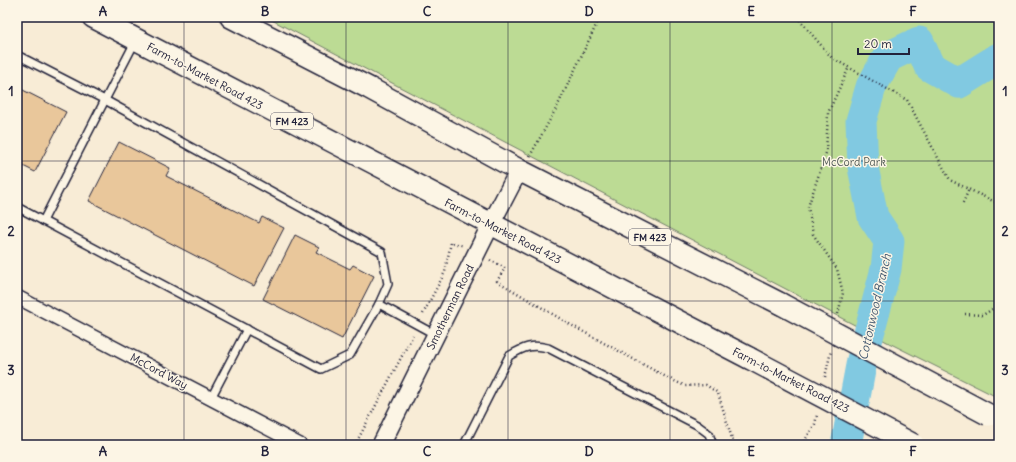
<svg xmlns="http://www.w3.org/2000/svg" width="1016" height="462" font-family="Delius,sans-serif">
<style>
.green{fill:#bcdb94;stroke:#6f7e68}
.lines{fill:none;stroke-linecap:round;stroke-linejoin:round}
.river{stroke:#81c9e1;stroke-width:31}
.building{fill:#e9c79b;stroke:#22223b}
.service-casing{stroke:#22223b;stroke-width:10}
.minor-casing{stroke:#22223b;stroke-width:16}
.tertiary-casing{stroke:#22223b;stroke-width:20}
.primary-casing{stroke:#22223b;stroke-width:24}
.path{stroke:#22223b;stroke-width:2.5;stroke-dasharray:1 3;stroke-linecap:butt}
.service{stroke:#fcf5e5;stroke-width:7}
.minor{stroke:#fcf5e5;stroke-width:13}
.tertiary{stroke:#fcf5e5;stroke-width:17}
.primary{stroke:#fcf5e5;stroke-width:21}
.primary-bridge-casing{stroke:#22223b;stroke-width:24;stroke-linecap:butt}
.primary-bridge{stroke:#fcf5e5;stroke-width:21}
.grid{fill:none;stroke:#22223b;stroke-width:1;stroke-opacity:0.55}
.labels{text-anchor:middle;stroke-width:3;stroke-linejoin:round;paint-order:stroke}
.shield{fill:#fcf5e5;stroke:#63616e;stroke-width:1}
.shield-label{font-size:10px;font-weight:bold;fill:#22223b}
.street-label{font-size:11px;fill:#22223b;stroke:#fcf5e5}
.park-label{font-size:11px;fill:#505a56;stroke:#fcf5e5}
.water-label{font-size:12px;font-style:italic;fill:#3e546d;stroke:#fcf5e5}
.neatline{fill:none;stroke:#22223b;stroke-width:1.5}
.grid-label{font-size:13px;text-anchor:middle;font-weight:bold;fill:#22223b}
</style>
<rect width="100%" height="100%" fill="#f8ecd6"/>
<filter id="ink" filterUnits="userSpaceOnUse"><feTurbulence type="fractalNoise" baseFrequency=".025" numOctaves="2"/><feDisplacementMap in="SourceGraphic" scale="8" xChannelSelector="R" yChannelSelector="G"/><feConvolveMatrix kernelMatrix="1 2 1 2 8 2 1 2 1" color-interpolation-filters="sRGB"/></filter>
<g filter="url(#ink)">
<polygon class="green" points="266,17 999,17 999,398 889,343"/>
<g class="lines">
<polyline class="river" points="846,445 862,360 886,269 889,241 873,217 863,167 861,121 871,87 888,57 919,42 929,66 959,83 999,58"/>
</g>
<g class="building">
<polygon points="17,87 66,112 35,172 17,163"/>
<polygon points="119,142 170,168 166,176 259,223 262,217 284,228 254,286 89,201"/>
<polygon points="295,235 319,247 316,252 350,269 353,265 374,276 342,339 263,299"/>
</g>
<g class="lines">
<defs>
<g id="service">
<polyline points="17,55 105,100 136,40"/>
<polyline points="17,207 321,369 350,355 379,304 436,335"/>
<polyline points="43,221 105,100 382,252 388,284 379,304"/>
<polyline points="211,398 247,329"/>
<path d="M464 445 509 356C524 347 531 344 548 348L697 425 709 434 713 445"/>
</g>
<polyline id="minor" points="17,297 300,445"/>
<polyline id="tertiary" points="381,445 491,224 519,170"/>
<g id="primary">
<polyline points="93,17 749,358"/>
<polyline points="231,17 369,88 519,170 781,304"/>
</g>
</defs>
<use href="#service" class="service-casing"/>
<use href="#minor" class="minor-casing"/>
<use href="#tertiary" class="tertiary-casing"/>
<use href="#primary" class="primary-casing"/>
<g class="path">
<polyline points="797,17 832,58 907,100 950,180 999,204"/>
<polyline points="530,156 557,107 600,17"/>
<polyline points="963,203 969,189"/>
<polyline points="490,260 505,268 497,281 571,325 668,378 685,386 706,385 718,393 734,445"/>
<polyline points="423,314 445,272 451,242 463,246"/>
<polyline points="838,314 843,293 837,269 813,234 808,207 826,153 828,113 849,67"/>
<polyline points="965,314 983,315 999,305"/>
<polyline points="825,377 831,351"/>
<polyline points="355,445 413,335"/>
<polyline points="802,445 815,424 817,415"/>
</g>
<use href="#service" class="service"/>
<use href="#minor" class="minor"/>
<use href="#tertiary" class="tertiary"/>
<use href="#primary" class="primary"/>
<defs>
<g id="primary-bridge">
<polyline points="781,304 989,415"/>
<polyline points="749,358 914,445"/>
</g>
</defs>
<use href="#primary-bridge" class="primary-bridge-casing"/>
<use href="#primary-bridge" class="primary-bridge"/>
</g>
</g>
<path class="grid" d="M184 17V445M346 17V445M508 17V445M670 17V445M832 17V445M17 161H999M17 301H999"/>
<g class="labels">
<g class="shield">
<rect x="271" y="113" width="42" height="16" rx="3"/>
<rect x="629" y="229" width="42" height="16" rx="3"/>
</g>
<g class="shield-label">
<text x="292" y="125">FM 423</text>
<text x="650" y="241">FM 423</text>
</g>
<g class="street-label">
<text transform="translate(205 76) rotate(28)" y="4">Farm-to-Market Road 423</text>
<text transform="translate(503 231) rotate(27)" y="4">Farm-to-Market Road 423</text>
<text transform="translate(450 307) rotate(-64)" y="4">Smotherman Road</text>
<text transform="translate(159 371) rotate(28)" y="4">McCord Way</text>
<text transform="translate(791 380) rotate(27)" y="4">Farm-to-Market Road 423</text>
</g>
<g class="park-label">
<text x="854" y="166">McCord Park</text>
</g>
<g class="water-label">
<text transform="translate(875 307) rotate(-77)" y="4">Cottonwood Branch</text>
</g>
</g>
<rect width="1016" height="462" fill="none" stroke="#fcf5e5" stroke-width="44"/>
<path d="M858 48v6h51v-6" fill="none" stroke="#22223b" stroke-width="2"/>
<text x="864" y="48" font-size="12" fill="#22223b" stroke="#fcf5e5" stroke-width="3" paint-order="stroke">20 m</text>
<rect x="22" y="22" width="972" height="418" class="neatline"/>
<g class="grid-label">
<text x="103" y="16">A</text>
<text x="265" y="16">B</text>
<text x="427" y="16">C</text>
<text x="589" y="16">D</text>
<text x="751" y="16">E</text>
<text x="913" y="16">F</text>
<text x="11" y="96">1</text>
<text x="1005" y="96">1</text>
<text x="11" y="236">2</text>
<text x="1005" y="236">2</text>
<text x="11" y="375">3</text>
<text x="1005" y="375">3</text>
<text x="103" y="456">A</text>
<text x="265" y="456">B</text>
<text x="427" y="456">C</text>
<text x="589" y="456">D</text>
<text x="751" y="456">E</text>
<text x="913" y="456">F</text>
</g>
</svg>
